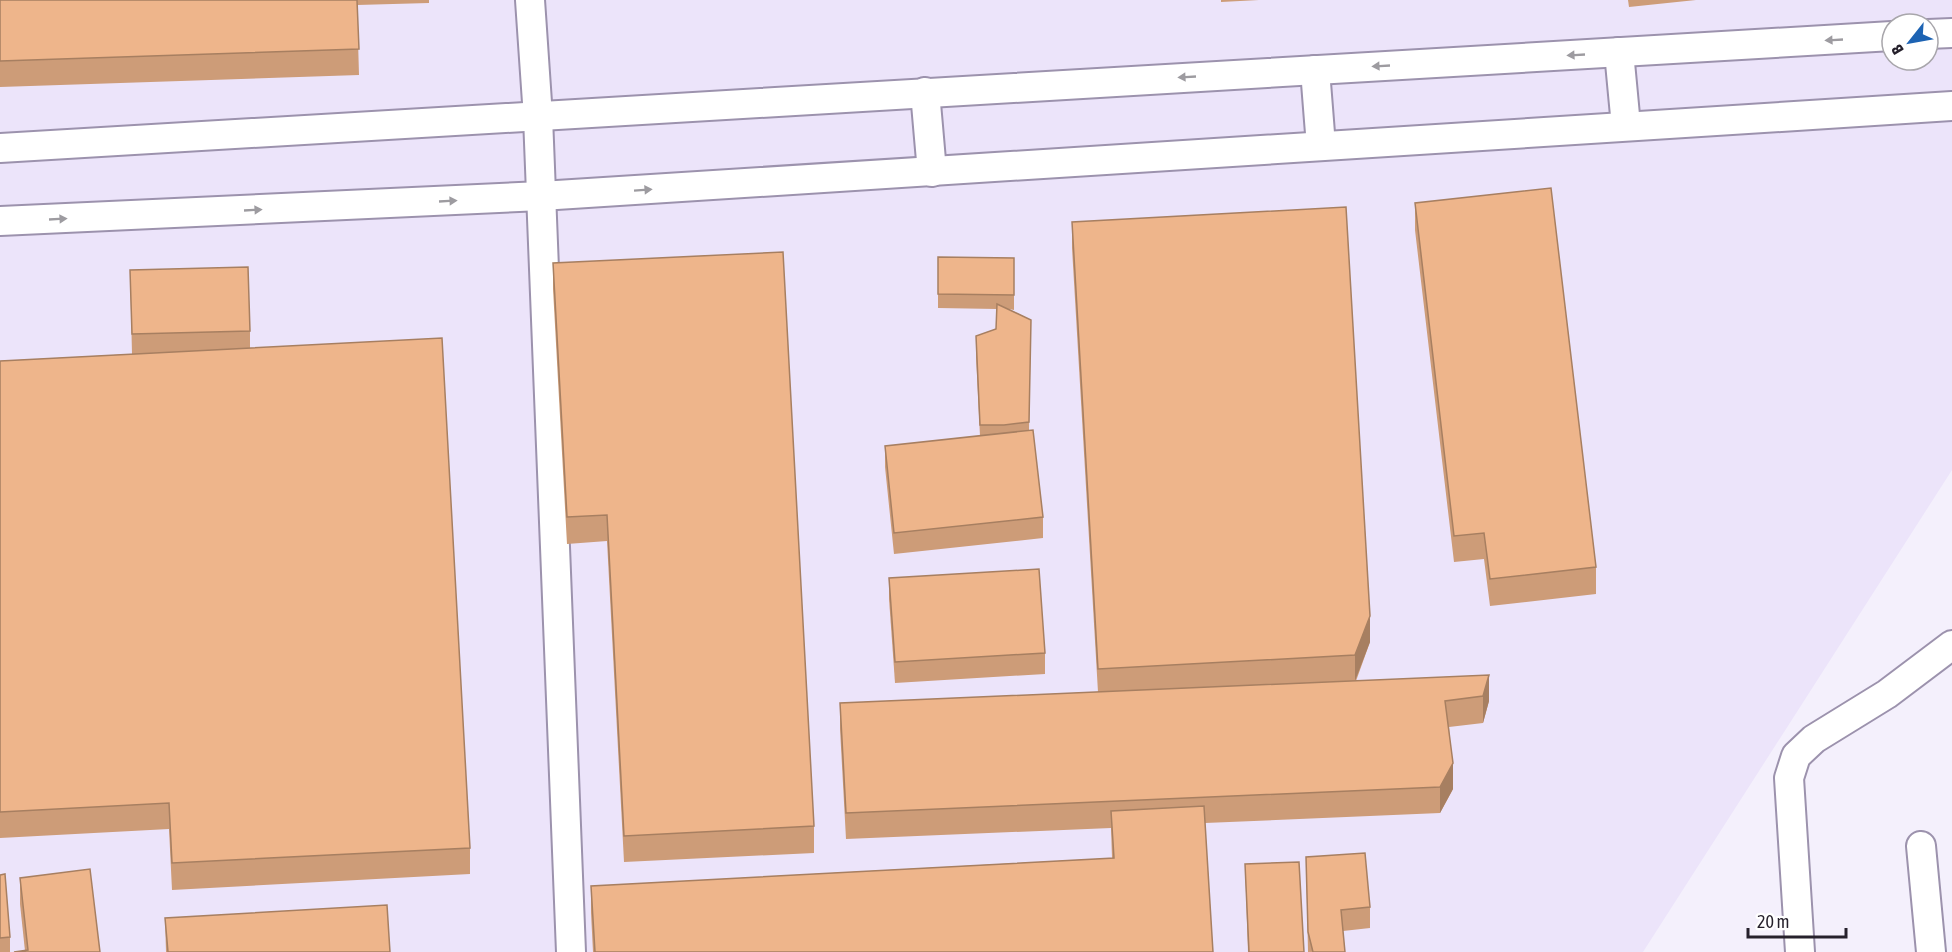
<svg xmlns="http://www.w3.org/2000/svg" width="1952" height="952" font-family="'Asap Condensed',sans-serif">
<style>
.built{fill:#ece4fa;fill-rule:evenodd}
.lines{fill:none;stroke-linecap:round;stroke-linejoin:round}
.minor-casing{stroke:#9c92ad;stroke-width:32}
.minor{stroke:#fff;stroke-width:28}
.wall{fill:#cd9c78}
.shaded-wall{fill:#a77f61}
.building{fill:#eeb58b;stroke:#a77f61;stroke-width:1.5}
.oneway{fill:#9d9ba0}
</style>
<rect width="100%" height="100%" fill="#f4f0fc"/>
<path class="built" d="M0 0H1952V470L1643 952H0ZM1892 24H1928V60H1892Z"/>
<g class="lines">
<defs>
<g id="minor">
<polyline points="530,0 538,117 571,952"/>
<polyline points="1928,34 1952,33"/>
<polyline points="1619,52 1626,126"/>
<polyline points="1315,70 1321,146"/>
<polyline points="925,92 932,172"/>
<polyline points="0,148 1892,36"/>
<polyline points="0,221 541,196 1952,106"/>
<polyline points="1921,846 1931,952"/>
<polyline points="1800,952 1789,778 1796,756 1814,739 1887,694 1952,645"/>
</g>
</defs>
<use href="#minor" class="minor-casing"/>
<use href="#minor" class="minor"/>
</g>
<g class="wall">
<polygon points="0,0 429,0 429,3 357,5 359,75 0,87"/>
<polygon points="1221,0 1259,0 1221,2"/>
<polygon points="1628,0 1696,0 1629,7"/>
<polygon points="1415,203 1596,567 1596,594 1490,606 1484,559 1454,562 1415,230"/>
<polygon points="1072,222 1370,642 1356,681 1489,675 1489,701 1483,723 1449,727 1453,789 1440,813 1205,823 1213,952 593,952 591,913 591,886 1112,858 1111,828 846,839 840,729 840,703 1098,692 1072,248"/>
<polygon points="938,257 1014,258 1014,310 1009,309 1031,320 1029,431 1043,517 1043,538 894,554 885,467 885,446 980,436 976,356 976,336 996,329 997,309 938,308"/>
<polygon points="553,263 814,826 814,853 624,862 607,541 567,544 553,289"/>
<polygon points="130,270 250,331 250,348 470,848 470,874 172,890 169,829 0,838 0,361 132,354"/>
<polygon points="889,578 1045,653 1045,674 895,683 889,599"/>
<polygon points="1306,857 1370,907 1370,928 1343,931 1345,952 1308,952"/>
<polygon points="1245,864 1304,952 1248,952"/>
<polygon points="0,875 10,937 10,952 0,952"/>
<polygon points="20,878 100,952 25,951 20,904"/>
<polygon points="165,918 390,952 166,952"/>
</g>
<g class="shaded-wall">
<polygon points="1370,616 1370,642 1355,681 1355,655"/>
<polygon points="1489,675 1489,701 1483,723 1483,696"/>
<polygon points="1453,763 1453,789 1440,813 1440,787"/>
</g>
<g class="building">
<polygon points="0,0 357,0 359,49 0,61"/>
<polygon points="1551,188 1596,567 1490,579 1484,533 1454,536 1415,203"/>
<polygon points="1346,207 1370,616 1355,655 1098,669 1072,222"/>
<polygon points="783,252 814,826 624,836 607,515 567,517 553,263"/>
<polygon points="938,257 1014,258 1014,295 938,294"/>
<polygon points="248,267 250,331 132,334 130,270"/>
<polygon points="997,304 1031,320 1029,422 1004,425 980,425 976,336 996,329"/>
<polygon points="442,338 470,848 172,863 169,803 0,812 0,361"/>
<polygon points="1033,430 1043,517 894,533 885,446"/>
<polygon points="1039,569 1045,653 895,662 889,578"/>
<polygon points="1489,675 1483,696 1445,701 1453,763 1440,787 846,813 840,703"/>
<polygon points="1204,806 1213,952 595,952 591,886 1114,858 1111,811"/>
<polygon points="1365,853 1370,907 1341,910 1345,952 1313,952 1308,932 1306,857"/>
<polygon points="1299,862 1304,952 1249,952 1245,864"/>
<polygon points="90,869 100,952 14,952 28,950 20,878"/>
<polygon points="5,874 10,937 0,938 0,875"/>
<polygon points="387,905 390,952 168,952 165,918"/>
</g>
<defs><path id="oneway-solid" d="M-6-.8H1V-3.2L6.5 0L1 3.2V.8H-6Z" transform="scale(1.5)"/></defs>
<g class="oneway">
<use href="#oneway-solid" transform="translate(1834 40) rotate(177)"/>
<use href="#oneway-solid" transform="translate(1576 55) rotate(177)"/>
<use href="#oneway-solid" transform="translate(1381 66) rotate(177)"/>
<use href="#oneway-solid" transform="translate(1187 77) rotate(177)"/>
<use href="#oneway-solid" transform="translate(643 190) rotate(-4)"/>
<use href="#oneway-solid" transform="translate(448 201) rotate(-3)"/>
<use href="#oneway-solid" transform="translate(253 210) rotate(-3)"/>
<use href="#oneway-solid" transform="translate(58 219) rotate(-3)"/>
</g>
<g transform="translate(1910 42) rotate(239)"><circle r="28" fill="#ffffff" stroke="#a8a6ab" stroke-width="1.5"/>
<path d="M0-4.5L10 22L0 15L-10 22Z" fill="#1d63b3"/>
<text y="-9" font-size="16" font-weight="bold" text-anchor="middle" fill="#26212c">B</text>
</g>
<path d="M1748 928v9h98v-9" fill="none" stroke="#26212c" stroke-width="3"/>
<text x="1757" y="928" font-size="18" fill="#26212c" stroke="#ffffff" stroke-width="4.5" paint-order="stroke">20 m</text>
</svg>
